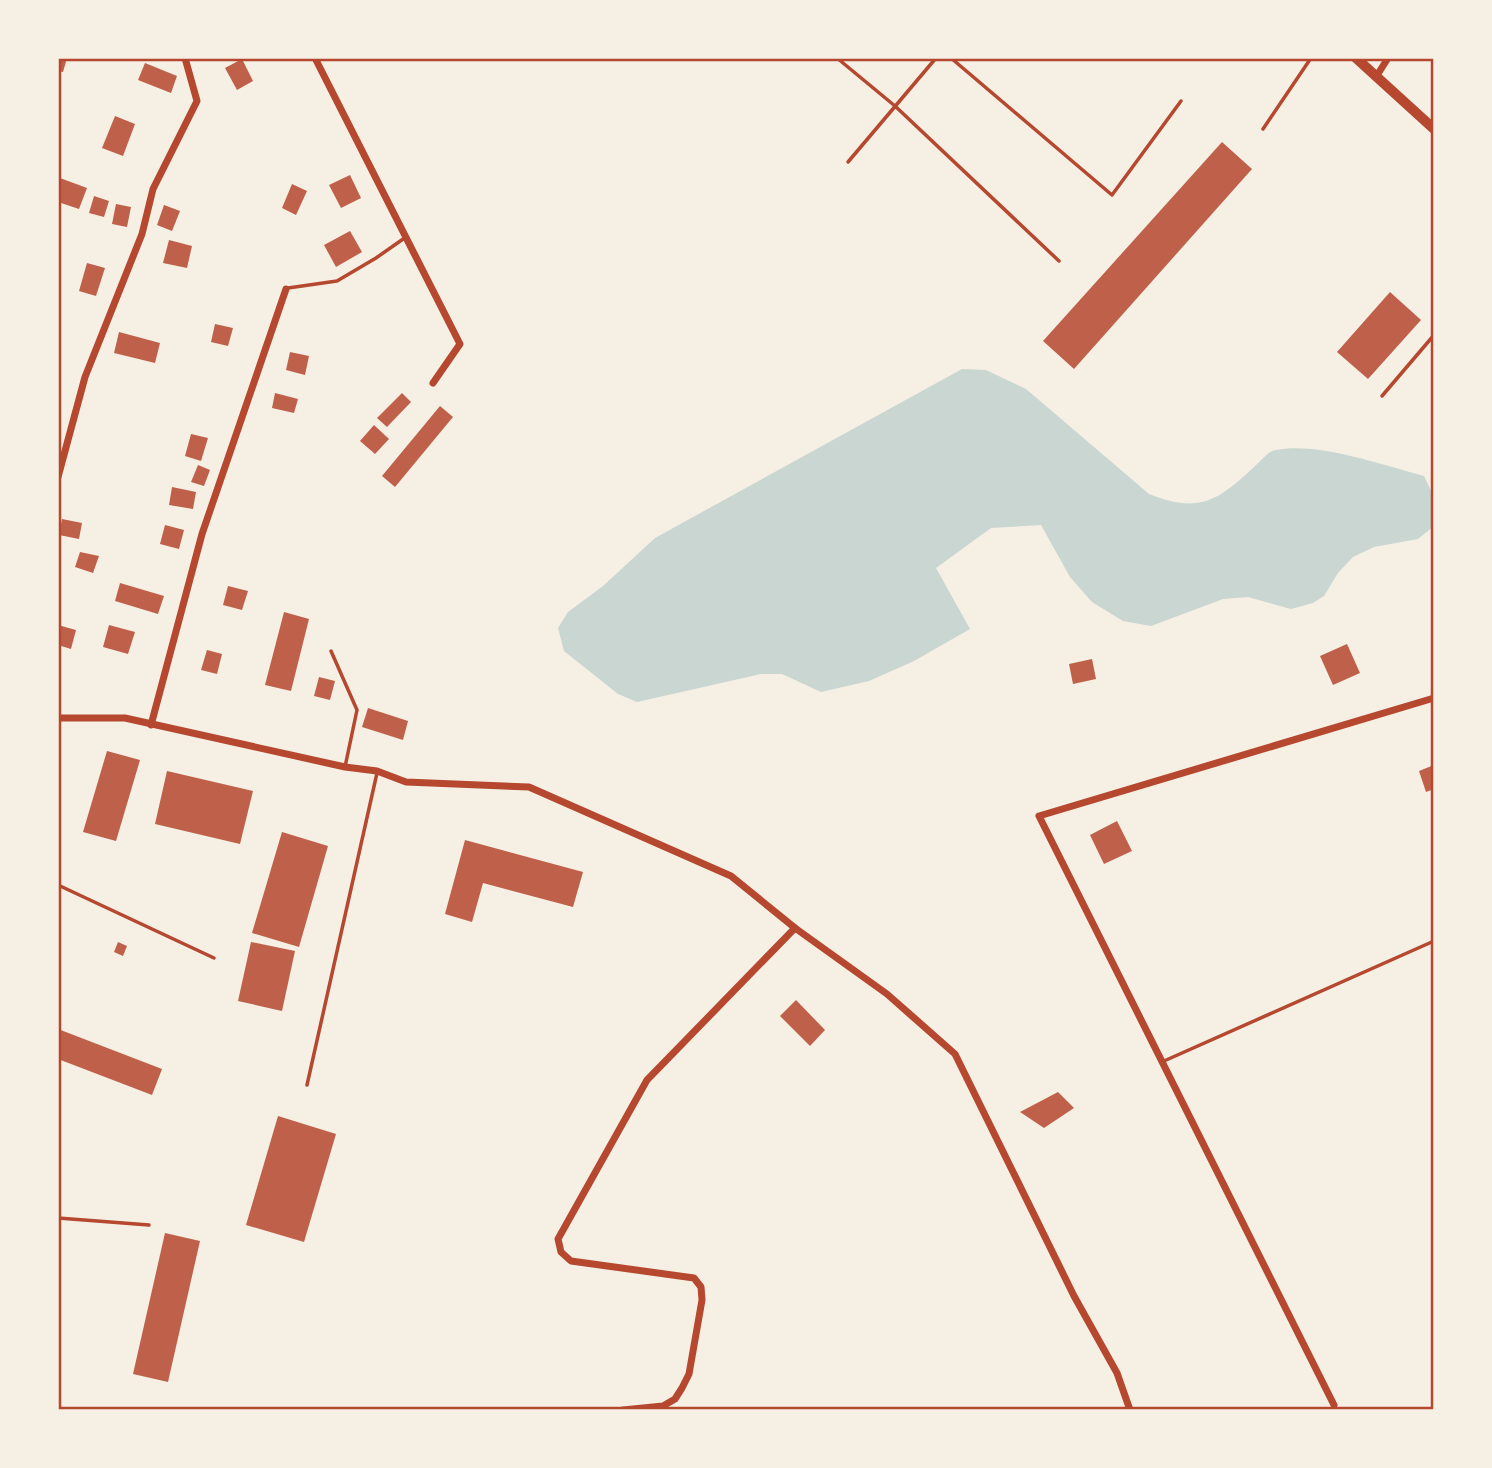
<svg xmlns="http://www.w3.org/2000/svg" width="1492" height="1468" font-family="Barlow,sans-serif">
<style>
.water{fill:#c9d6d2}
.building{fill:#bf614a}
.lines{fill:none;stroke-linecap:round;stroke-linejoin:round}
.service{stroke:#b5482f;stroke-width:3.5}
.minor{stroke:#b5482f;stroke-width:7}
.secondary{stroke:#b5482f;stroke-width:10}
.neatline{fill:none;stroke:#b5482f;stroke-width:2.5}
</style>
<rect width="100%" height="100%" fill="#f6efe4"/>
<path class="water" d="M962 369 986 370 1026 389 1149 494C1199 514 1218 501 1255 466 1261 461 1268 451 1276 450 1319 442 1381 465 1424 476L1434 497V526L1418 539 1374 547 1353 557 1338 573 1324 596 1313 603 1291 609 1248 597 1223 599 1151 626 1123 621 1092 602 1070 577 1041 525 991 528 936 568 970 629 914 661 869 681 821 692 782 674H761L637 702 618 694 564 651 558 628 568 612 603 586 655 538Z"/>
<g class="building">
<polygon points="58,58 67,58 63,72 58,71"/>
<polygon points="242,59 253,81 237,90 225,68"/>
<polygon points="145,63 177,76 171,93 138,80"/>
<polygon points="115,116 135,124 123,156 102,148"/>
<polygon points="1222,142 1252,169 1074,369 1043,341"/>
<polygon points="350,175 361,198 341,208 329,185"/>
<polygon points="60,178 87,188 79,209 58,202 58,186"/>
<polygon points="292,184 307,191 296,215 282,208"/>
<polygon points="94,196 109,201 104,217 89,213"/>
<polygon points="116,204 131,207 127,227 112,224"/>
<polygon points="164,205 180,211 172,231 157,225"/>
<polygon points="350,231 362,252 336,267 324,245"/>
<polygon points="169,240 192,246 187,268 163,263"/>
<polygon points="87,263 105,268 96,296 79,291"/>
<polygon points="1390,292 1421,320 1368,379 1337,352"/>
<polygon points="215,324 233,328 228,346 211,342"/>
<polygon points="119,332 160,343 155,363 114,353"/>
<polygon points="290,352 309,356 305,375 286,370"/>
<polygon points="275,393 298,399 294,413 272,408"/>
<polygon points="402,393 411,402 387,427 377,418"/>
<polygon points="440,406 453,417 395,487 382,476"/>
<polygon points="374,425 389,439 375,454 360,441"/>
<polygon points="191,434 208,438 201,461 185,456"/>
<polygon points="198,465 210,470 204,486 191,482"/>
<polygon points="172,487 196,492 193,509 169,505"/>
<polygon points="62,519 82,523 79,539 59,535"/>
<polygon points="165,525 184,530 179,549 160,544"/>
<polygon points="80,552 99,556 93,573 75,567"/>
<polygon points="120,583 164,596 158,614 115,601"/>
<polygon points="228,586 248,591 242,610 223,605"/>
<polygon points="284,612 309,619 291,691 265,685"/>
<polygon points="58,625 76,630 71,649 58,645"/>
<polygon points="109,625 135,632 128,654 103,647"/>
<polygon points="1347,644 1360,673 1333,685 1320,656"/>
<polygon points="207,650 222,654 217,674 201,670"/>
<polygon points="1092,659 1096,679 1073,684 1069,664"/>
<polygon points="319,677 335,681 330,700 314,696"/>
<polygon points="368,708 408,721 403,740 362,727"/>
<polygon points="107,751 140,760 116,841 83,832"/>
<polygon points="1434,765 1434,789 1426,792 1419,771"/>
<polygon points="167,771 253,791 240,844 155,824"/>
<polygon points="1117,821 1132,851 1104,864 1090,835"/>
<polygon points="282,832 328,846 299,947 252,933"/>
<polygon points="465,840 583,872 573,907 483,883 472,922 445,914"/>
<polygon points="118,942 127,946 123,956 114,952"/>
<polygon points="251,942 295,951 282,1011 238,1001"/>
<polygon points="796,1000 825,1030 810,1046 780,1016"/>
<polygon points="58,1029 162,1069 152,1095 58,1059"/>
<polygon points="1058,1092 1074,1108 1044,1128 1020,1112"/>
<polygon points="278,1116 336,1134 304,1242 246,1225"/>
<polygon points="165,1233 200,1241 168,1382 133,1374"/>
</g>
<g class="lines">
<g class="service">
<polyline points="837,58 895,106 1059,261"/>
<polyline points="951,58 1112,195 1181,101"/>
<polyline points="1263,129 1311,58"/>
<polyline points="848,162 936,58"/>
<polyline points="288,288 337,281 376,258 406,237"/>
<polyline points="1382,396 1434,335"/>
<polyline points="331,651 357,710 345,767"/>
<polyline points="58,885 214,958"/>
<polyline points="1164,1061 1434,941"/>
<polyline points="307,1085 377,773"/>
<polyline points="58,1218 149,1225"/>
</g>
<g class="minor">
<polyline points="315,58 460,344 433,383"/>
<polyline points="1376,77 1388,58"/>
<polyline points="58,477 85,377 142,234 153,189 197,101 185,58"/>
<polyline points="58,718 125,718 345,767 377,771 406,782 529,787 731,876 795,928 887,994 955,1054 1074,1296 1117,1373 1130,1410"/>
<polyline points="151,725 202,534 286,289"/>
<polyline points="1334,1405 1039,816 1434,698"/>
<polyline points="623,1410 663,1406 675,1399 682,1388 689,1374 702,1300 701,1287 694,1278 571,1261 561,1252 558,1239 647,1080 795,928"/>
</g>
<polyline class="secondary" points="1356,58 1434,129"/>
</g>
<rect width="1492" height="1468" fill="none" stroke="#f6efe4" stroke-width="119"/>
<rect x="60" y="60" width="1372" height="1348" class="neatline"/>
</svg>
